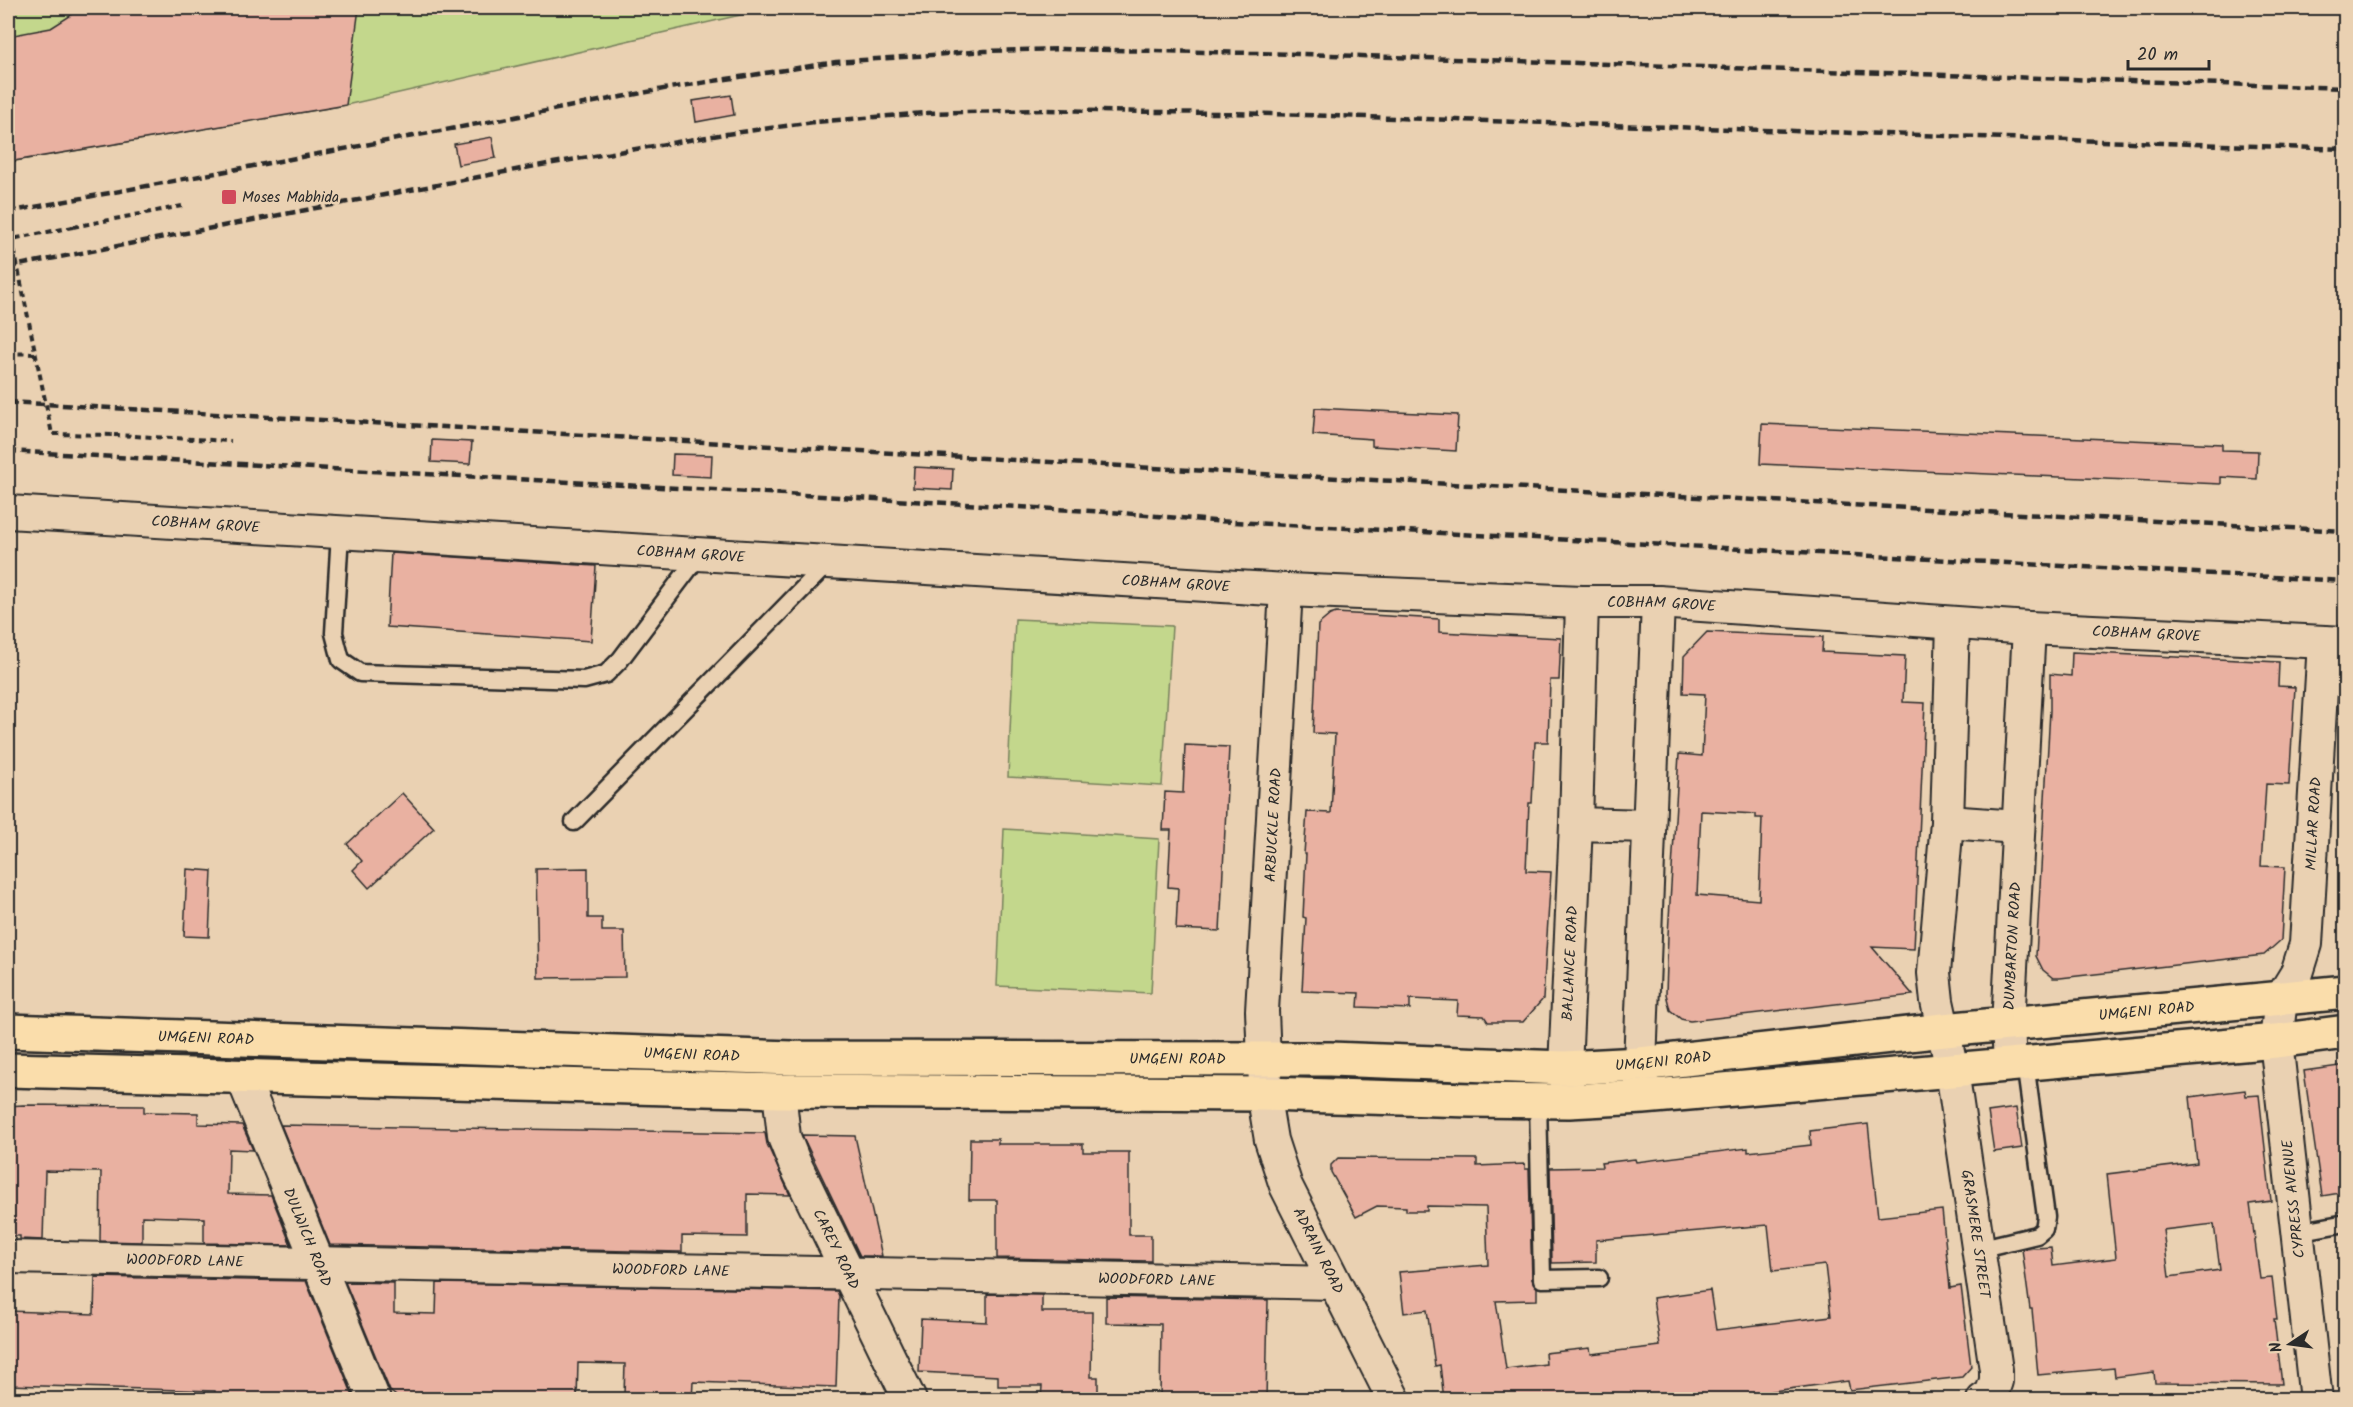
<svg xmlns="http://www.w3.org/2000/svg" width="2353" height="1407" font-family="Kalam,sans-serif">
<style>
.green{fill:#c3d78c;stroke:#77815c;stroke-width:1.5}
.building{fill:#e9b1a1;stroke:#2b2b2b;stroke-width:1.5;fill-rule:evenodd}
.lines{fill:none;stroke-linecap:round;stroke-linejoin:round}
.lane-casing{stroke:#2b2b2b;stroke-width:21}
.street-casing{stroke:#2b2b2b;stroke-width:36}
.primary-casing{stroke:#2b2b2b;stroke-width:38}
.path{stroke:#2b2b2b;stroke-width:4;stroke-dasharray:6 4.5;stroke-linecap:butt}
.lane{stroke:#ead1b2;stroke-width:16}
.street{stroke:#ead1b2;stroke-width:32}
.primary{stroke:#faddab;stroke-width:33}
.rail{stroke:#2b2b2b;stroke-width:4.5;stroke-dasharray:9 4.5;stroke-linecap:butt}
.path-bridge{stroke:#2b2b2b;stroke-width:4;stroke-dasharray:6 4.5;stroke-linecap:butt}
.poi-dot{fill:#d1495b;stroke:#ead1b2;stroke-width:2}
.labels{text-anchor:middle;stroke-width:5;stroke-linejoin:round;paint-order:stroke}
.poi-label{font-size:15px;fill:#2b2b2b;stroke:#ead1b2;text-anchor:start}
.street-label{font-size:15px;fill:#2b2b2b;stroke:#ead1b2}
</style>
<rect width="100%" height="100%" fill="#ead1b2"/>
<filter id="ink" filterUnits="userSpaceOnUse"><feTurbulence type="fractalNoise" baseFrequency=".0167" numOctaves="2"/><feDisplacementMap in="SourceGraphic" scale="12" xChannelSelector="R" yChannelSelector="G"/><feConvolveMatrix kernelMatrix="1 2 1 2 8 2 1 2 1" color-interpolation-filters="sRGB"/></filter>
<g filter="url(#ink)">
<g class="green">
<polygon points="8,8 771,8 346,105 8,162"/>
<polygon points="1015,619 1172,626 1162,786 1008,777"/>
<polygon points="1004,829 1159,839 1151,993 997,986"/>
</g>
<g class="building">
<polygon points="77,8 359,8 346,105 8,162 8,36 51,28 70,16"/>
<polygon points="731,95 734,115 696,122 693,101"/>
<polygon points="492,137 496,158 458,165 454,144"/>
<polygon points="1315,408 1458,415 1456,451 1372,446 1372,439 1313,435"/>
<polygon points="1762,424 2222,444 2222,450 2258,451 2257,479 2221,477 2221,484 1760,464"/>
<polygon points="432,440 472,442 470,464 431,462"/>
<polygon points="673,454 712,455 711,477 672,475"/>
<polygon points="914,467 953,469 952,490 913,488"/>
<polygon points="391,553 596,566 591,641 387,627"/>
<polygon points="1336,613 1439,619 1439,632 1561,638 1559,680 1550,680 1548,742 1535,742 1532,803 1529,803 1526,871 1551,872 1543,999 1523,1022 1488,1022 1484,1016 1457,1015 1458,1001 1410,999 1410,1009 1358,1007 1359,993 1302,991 1306,918 1303,917 1306,854 1304,854 1307,812 1331,813 1335,734 1313,733 1318,625 1330,615"/>
<path d="M1707 632 1823 637 1822 652 1905 656 1903 702 1925 703 1914 949 1872 947 1913 995 1690 1021 1681 1019 1670 1010 1666 994 1668 935 1679 754 1702 756 1705 694 1683 693 1684 656ZM1701 811 1756 814V818H1762L1759 900 1697 895Z"/>
<polygon points="2072,652 2279,662 2278,686 2295,687 2289,785 2266,784 2261,866 2285,867 2281,940 2264,955 2060,978 2053,978 2043,970 2036,956 2050,711 2050,674 2071,676"/>
<polygon points="1185,745 1229,747 1220,931 1176,929 1178,888 1168,887 1171,830 1163,830 1165,792 1183,793"/>
<polygon points="402,793 434,828 369,888 353,870 362,861 347,844"/>
<polygon points="588,868 588,918 602,918 602,931 624,931 625,977 538,978 536,869"/>
<polygon points="187,869 212,871 209,937 184,936"/>
<polygon points="2346,1065 2346,1192 2322,1196 2304,1071"/>
<path d="M2245 1090 2246 1096 2259 1095 2271 1201 2250 1204 2260 1279 2272 1278 2277 1319H2274L2282 1384 2155 1383 2154 1372 2115 1377 2114 1368 2038 1375 2032 1309H2030L2022 1249 2051 1247 2053 1266 2116 1258 2107 1174 2197 1163 2190 1097ZM2214 1224 2220 1270 2169 1277 2163 1230Z"/>
<polygon points="23,1105 144,1106 144,1112 198,1113 198,1124 242,1125 253,1150 229,1149 228,1194 271,1195 291,1245 204,1243 204,1218 142,1216 142,1242 100,1241 101,1172 45,1171 43,1240 20,1239 20,1236 8,1236 8,1106"/>
<polygon points="2016,1108 2022,1148 1994,1152 1988,1112"/>
<polygon points="1868,1124 1878,1217 1942,1210 1950,1288 1961,1286 1971,1367 1962,1377 1850,1390 1848,1381 1707,1400 1444,1400 1440,1365 1435,1366 1427,1310 1404,1313 1399,1272 1488,1265 1486,1207 1427,1206 1427,1211 1406,1211 1406,1207 1377,1206 1356,1217 1331,1172 1331,1165 1338,1158 1477,1159 1477,1166 1525,1164 1525,1169 1529,1169 1532,1279 1537,1288 1537,1300 1496,1301 1506,1369 1546,1364 1545,1353 1590,1348 1591,1354 1660,1346 1653,1298 1710,1290 1716,1330 1831,1316 1825,1265 1773,1271 1768,1225 1596,1240 1596,1262 1552,1263 1550,1168 1602,1167 1601,1163 1635,1159 1636,1162 1748,1148 1748,1152 1811,1145 1810,1131"/>
<polygon points="281,1125 765,1133 767,1144 790,1195 747,1194 747,1237 682,1236 682,1252 330,1245"/>
<polygon points="802,1135 855,1136 882,1256 860,1256"/>
<polygon points="970,1139 998,1139 998,1144 1083,1144 1083,1152 1129,1152 1129,1235 1151,1235 1151,1261 997,1258 997,1200 969,1200"/>
<polygon points="95,1277 306,1281 353,1396 351,1400 215,1397 215,1391 8,1385 8,1311 94,1314"/>
<polygon points="345,1282 394,1283 394,1313 436,1314 437,1283 837,1291 839,1296 836,1387 693,1382 692,1400 670,1400 670,1396 624,1395 625,1364 578,1363 577,1400 401,1400 390,1391"/>
<polygon points="987,1294 1042,1295 1042,1312 1092,1312 1091,1377 1098,1377 1098,1400 1041,1400 1042,1386 998,1386 998,1376 919,1372 921,1319 987,1322"/>
<polygon points="1106,1297 1268,1300 1266,1400 1160,1400 1161,1324 1106,1323"/>
</g>
<g class="lines">
<defs>
<g id="lane">
<polyline points="340,533 334,633 341,660 360,673 584,680 606,674 620,660 700,554"/>
<polyline points="574,822 829,562"/>
<polyline points="1538,1101 1542,1279 1599,1278"/>
<polyline points="2297,1232 2346,1223"/>
<polyline points="1978,1249 2037,1235 2044,1229 2046,1217 2025,1063"/>
</g>
<g id="street">
<path id="s1" d="M8 512 1286 590 1582 602H1658L2029 628 2346 643"/>
<path id="s2" d="M1286 590 1262 1011 1266 1110 1271 1140 1286 1186 1394 1400"/>
<path id="s3" d="M1953 624 1947 822 1934 973 1937 1001 1952 1070 1996 1370V1381L1991 1395 1983 1400"/>
<polyline points="1947,822 2018,827"/>
<polyline points="1576,824 1648,826"/>
<path id="s4" d="M2010 1064 2008 1025 2029 628"/>
<path id="s5" d="M242 1076 374 1400"/>
<polyline points="1643,1090 1640,1064 1658,602"/>
<path id="s6" d="M779 1091 784 1137 794 1162 910 1400"/>
<path id="s7" d="M1568 1093 1565 1068 1576 824 1582 602"/>
<path id="s8" d="M8 1257 1334 1283"/>
<path id="s9" d="M2316 1400 2276 1041 2281 999 2297 973 2306 944 2324 642"/>
</g>
<g id="primary">
<path id="s10" d="M8 1031 792 1058 1330 1059 1565 1068 1640 1064 1944 1030 2346 992"/>
<polyline points="8,1070 779,1091 1264,1094 1470,1100 1569,1101 1643,1097 1952,1070 2276,1041 2346,1032"/>
</g>
</defs>
<use href="#lane" class="lane-casing"/>
<use href="#street" class="street-casing"/>
<use href="#primary" class="primary-casing"/>
<g class="path">
<polyline points="73,227 182,206"/>
<polyline points="8,353 35,354"/>
<polyline points="114,435 231,441"/>
</g>
<use href="#lane" class="lane"/>
<use href="#street" class="street"/>
<use href="#primary" class="primary"/>
<g class="rail">
<polyline points="8,212 669,88 836,62 985,51 1062,49 1301,54 2346,88"/>
<polyline points="8,267 536,166 719,135 814,122 926,113 1044,110 1273,114 2346,149"/>
<polyline points="8,402 1242,473 2346,531"/>
<polyline points="8,451 1111,512 1214,521 2346,581"/>
</g>
<polyline class="path-bridge" points="73,227 12,239 52,434 114,435"/>
</g>
</g>
<rect class="poi-dot" x="221" y="189" width="16" height="16" rx="3"/>
<g class="labels">
<g class="poi-label">
<text x="242" y="202">Moses Mabhida</text>
</g>
<g class="street-label">
<text dy="5" stroke="none"><textPath href="#s1" startOffset="198">COBHAM GROVE</textPath></text>
<text dy="5" stroke="none"><textPath href="#s1" startOffset="684">COBHAM GROVE</textPath></text>
<text dy="5" stroke="none"><textPath href="#s1" startOffset="1170">COBHAM GROVE</textPath></text>
<text dy="5" stroke="none"><textPath href="#s1" startOffset="1656">COBHAM GROVE</textPath></text>
<text dy="5" stroke="none"><textPath href="#s1" startOffset="2142">COBHAM GROVE</textPath></text>
<text dy="5" stroke="none"><textPath href="#s9" startOffset="585">MILLAR ROAD</textPath></text>
<text transform="translate(1273 825) rotate(-87)" y="5">ARBUCKLE ROAD</text>
<text dy="5" stroke="none"><textPath href="#s4" startOffset="118">DUMBARTON ROAD</textPath></text>
<text dy="5" stroke="none"><textPath href="#s7" startOffset="130">BALLANCE ROAD</textPath></text>
<text dy="5" stroke="none"><textPath href="#s10" startOffset="2142">UMGENI ROAD</textPath></text>
<text dy="5" stroke="none"><textPath href="#s10" startOffset="198">UMGENI ROAD</textPath></text>
<text dy="5" stroke="none"><textPath href="#s10" startOffset="684">UMGENI ROAD</textPath></text>
<text dy="5" stroke="none"><textPath href="#s10" startOffset="1170">UMGENI ROAD</textPath></text>
<text dy="5" stroke="none"><textPath href="#s10" startOffset="1656">UMGENI ROAD</textPath></text>
<text transform="translate(2293 1199) rotate(-96)" y="5">CYPRESS AVENUE</text>
<text dy="5" stroke="none"><textPath href="#s3" startOffset="614">GRASMERE STREET</textPath></text>
<text dy="5" stroke="none"><textPath href="#s5" startOffset="174">DULWICH ROAD</textPath></text>
<text dy="5" stroke="none"><textPath href="#s6" startOffset="170">CAREY ROAD</textPath></text>
<text dy="5" stroke="none"><textPath href="#s2" startOffset="672">ADRAIN ROAD</textPath></text>
<text dy="5" stroke="none"><textPath href="#s8" startOffset="177">WOODFORD LANE</textPath></text>
<text dy="5" stroke="none"><textPath href="#s8" startOffset="663">WOODFORD LANE</textPath></text>
<text dy="5" stroke="none"><textPath href="#s8" startOffset="1149">WOODFORD LANE</textPath></text>
</g>
</g>
<rect width="2353" height="1407" fill="none" stroke="#ead1b2" stroke-width="30"/>
<rect x="15" y="15" width="2323" height="1377" fill="none" stroke="#2b2b2b" stroke-width="2" filter="url(#ink)"/>
<g transform="translate(2290 1344) rotate(257)" stroke="#ead1b2" stroke-width="4.5" paint-order="stroke">
<path d="M0-4.5L10 22L0 15L-10 22Z" fill="#2b2b2b"/>
<text y="-9" font-size="16" font-weight="bold" text-anchor="middle" fill="#2b2b2b">N</text>
</g>
<path d="M2128 60v9h81v-9" fill="none" stroke="#2b2b2b" stroke-width="3"/>
<text x="2137" y="60" font-size="18" fill="#2b2b2b" stroke="#ead1b2" stroke-width="4.5" paint-order="stroke">20 m</text>
</svg>
